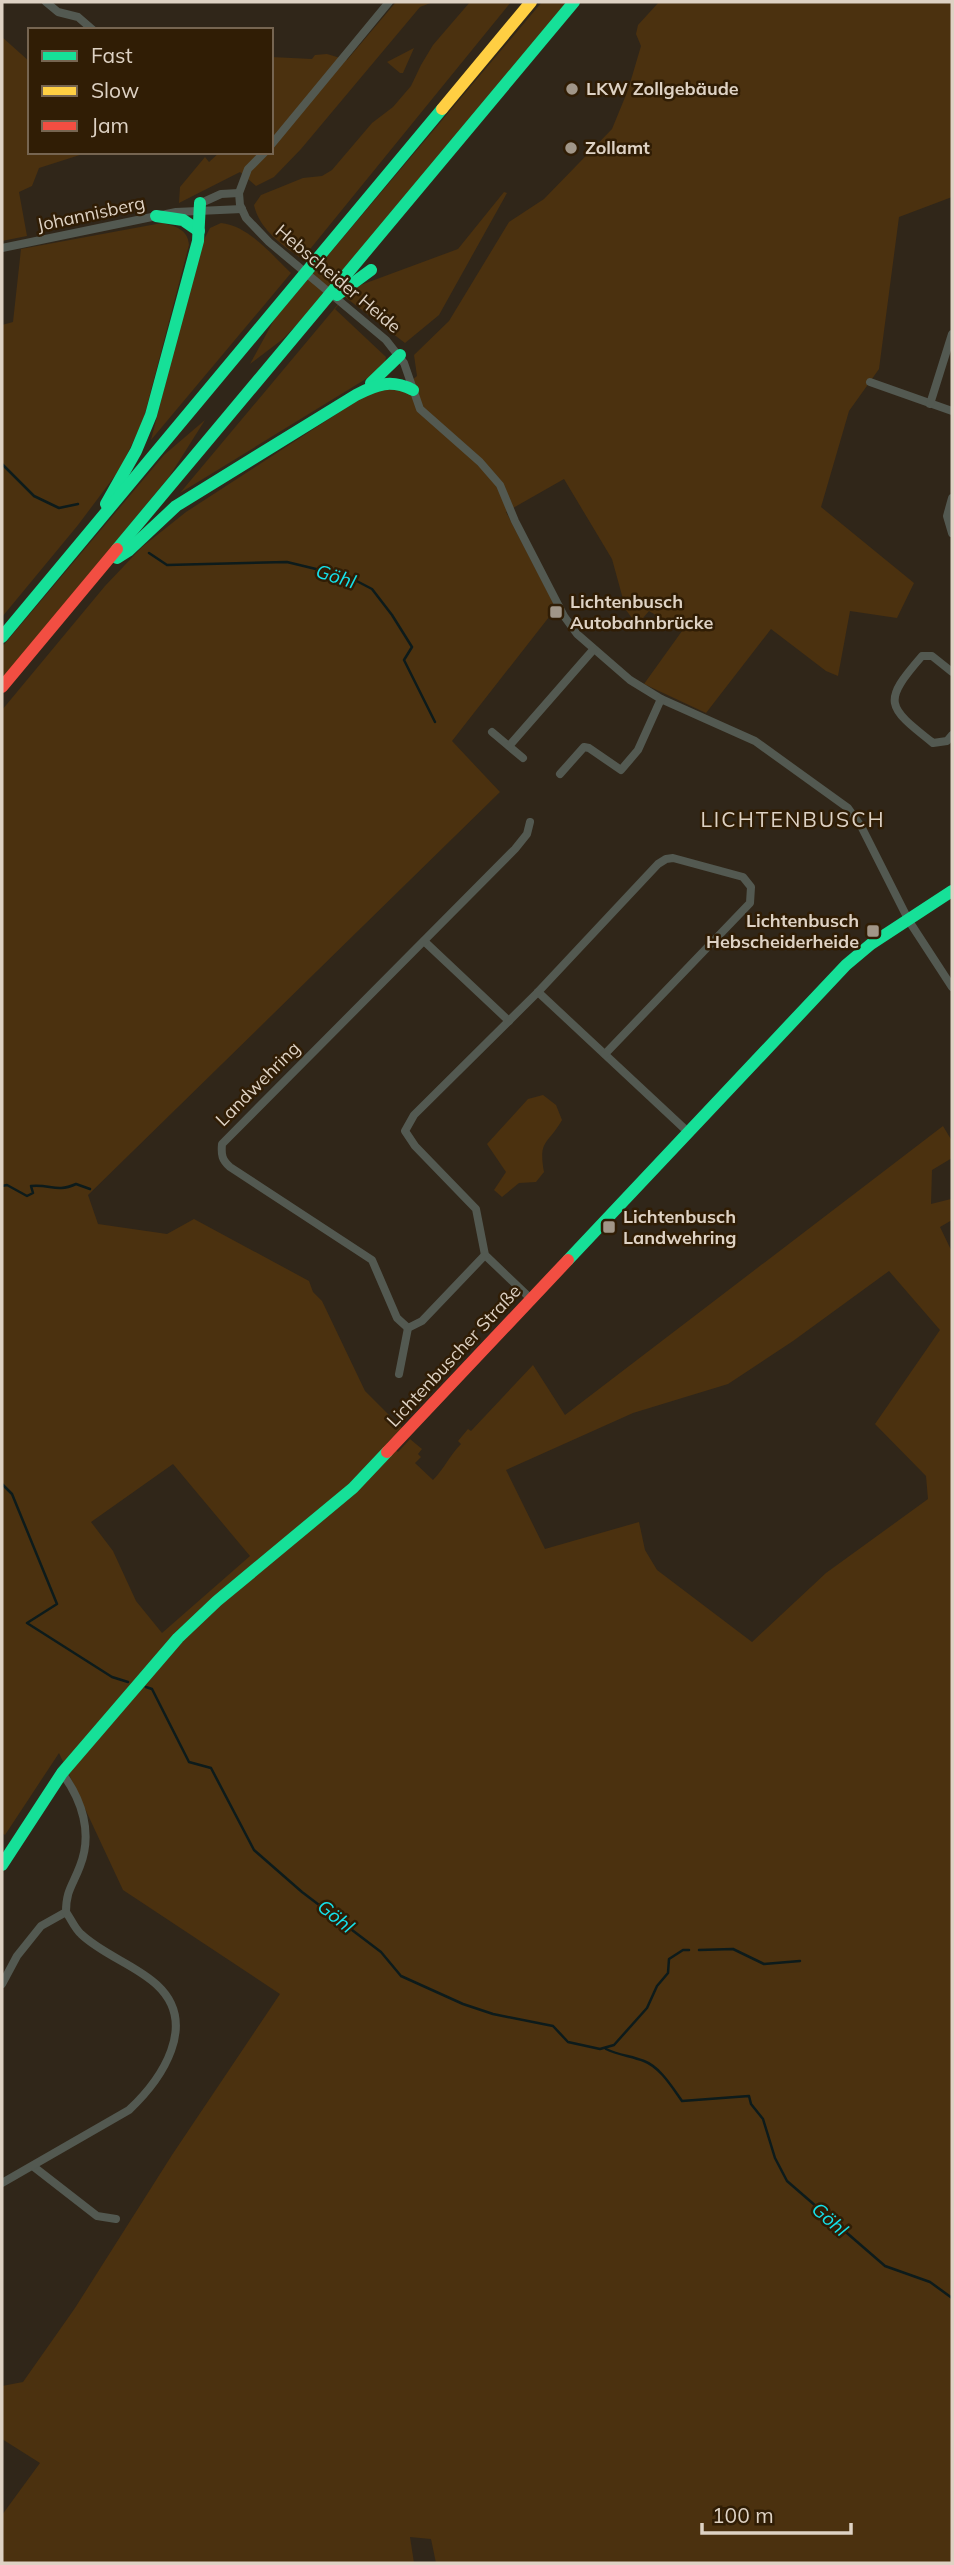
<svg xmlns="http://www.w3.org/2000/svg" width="954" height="2565" font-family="Mulish,sans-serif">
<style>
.green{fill:#4b310f;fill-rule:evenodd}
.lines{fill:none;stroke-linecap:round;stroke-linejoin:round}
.stream{stroke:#0d1b1b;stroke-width:2.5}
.street{stroke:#535951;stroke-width:8}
.fast{stroke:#16e098;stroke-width:12}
.slow{stroke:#ffcf43;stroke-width:12}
.jam{stroke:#f24e42;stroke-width:12}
.poi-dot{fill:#a19688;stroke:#301d05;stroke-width:2.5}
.labels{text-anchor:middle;stroke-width:5;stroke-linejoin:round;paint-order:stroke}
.poi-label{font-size:18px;font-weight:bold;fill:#ded2c4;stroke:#301d05;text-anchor:start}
.street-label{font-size:18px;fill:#ded2c4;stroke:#301d05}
.water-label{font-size:19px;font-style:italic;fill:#14e2ec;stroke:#301d05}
.quarter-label{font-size:21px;letter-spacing:2px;fill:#ded2c4;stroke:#301d05}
</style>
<rect width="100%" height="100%" fill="#302619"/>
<g class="green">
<polygon points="396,2 433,2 420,7 301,149 274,177 256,186 240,172 179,203 180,187 205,157 209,162 220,152 271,152 271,57 312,59 315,55 327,54 347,60"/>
<path d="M470 2H511L302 259C283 246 259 229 254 205L261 195 303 178 322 176 332 170 372 123 393 107 411 86 421 65 433 45Z"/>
<polygon points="542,2 568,2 307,314 283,339 250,364 275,318"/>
<path d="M659 2H952V197L899 217 879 369 849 411 821 507 914 583 897 618 850 611 838 676 826 671 771 629 706 713 644 684 682 631 649 611 637 625 626 610 612 559 564 479 506 512 556 608 452 741 500 792 88 1195 98 1224 167 1234 194 1219 309 1281 313 1292 322 1301 365 1391 402 1428 387 1443 398 1452 410 1439 422 1449 418 1454 421 1457 415 1463 433 1480C444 1469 450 1455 461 1444L458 1441 468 1429 471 1431 533 1365 565 1415 943 1126 952 1141V1158L932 1170 931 1204 951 1199 952 1220 940 1227 952 1252V2563H436L431 2539 410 2537 414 2563H2V2515L40 2463 2 2439V2386L23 2382 75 2308 172 2155 280 1994 123 1890 59 1753 5 1835 2 1833V710L105 586 142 547 186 512 375 389 389 386 400 390 417 376 414 355 449 321 509 222 544 199 612 129 628 90 641 46 636 34 638 25ZM889 1271 940 1330 875 1424 926 1476 928 1499 826 1573 752 1642 657 1570 645 1550 639 1522 545 1549 506 1470 633 1413 728 1384 793 1341ZM173 1464 250 1556 162 1633 136 1601 113 1551 91 1522Z"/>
<polygon points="2,37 30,62 30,152 86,153 39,168 32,186 19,192 27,236 2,241"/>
<polygon points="414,48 403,73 400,73 387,62"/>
<polygon points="504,192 507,193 439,315 405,343 345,297 335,309 386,357 385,363 374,374 180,493 345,296 358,286 458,249"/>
<path d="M162 223C175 226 188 229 189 245L143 421 120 469 78 525 2 617V325L13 322 21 249Z"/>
<path d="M221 223C249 226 271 254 291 273L151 440 200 247 210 228Z"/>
<polygon points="205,420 169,477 2,679 2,647 164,455"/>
<path d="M543 1095 556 1105 562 1120C548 1145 538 1139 544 1172L536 1182 519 1183 502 1197 494 1190 506 1172 487 1144 528 1099Z"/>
</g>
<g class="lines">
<g class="stream">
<polyline points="2,464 34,496 59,508 78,504"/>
<polyline points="149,553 167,565 287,562 349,577 372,589 392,615 412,647 404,660 435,722"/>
<path d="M2 1186 7 1185 27 1196 33 1193 31 1186C51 1184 56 1193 76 1184L90 1189"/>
<polyline points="2,1484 12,1494 57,1604 27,1623 112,1677 128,1682"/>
<polyline points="146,1687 152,1689 189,1762 211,1768 254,1850 302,1892 381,1952 401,1976 463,2004 493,2014 553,2026 568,2042 600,2049 614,2045 647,2008 657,1986 668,1973 669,1959 683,1950 689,1950"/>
<polyline points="699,1950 733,1949 764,1964 800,1961"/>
<path d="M606 2049C618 2055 631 2056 644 2061 660 2067 672 2087 682 2101L749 2096 751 2104 763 2119 775 2158 787 2181 885 2266 930 2282 952 2298"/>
</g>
<g class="street">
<polyline points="46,2 58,12 78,17 93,30"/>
<polyline points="271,145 389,2"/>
<polyline points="265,152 248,169 239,193 240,205 246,218 269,242 386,340 404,363 420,409 480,462 500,485 515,521 564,616 577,634 630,680 661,699 755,741 848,808 861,826 909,921 952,987"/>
<polyline points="199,204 221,194 239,193"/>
<polyline points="2,248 176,212 242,209"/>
<polyline points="870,382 952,411"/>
<polyline points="930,404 952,334"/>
<polyline points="952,498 947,516 952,533"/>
<path d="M952 672 932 656H922C882 702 886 706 933 743L947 741 952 735"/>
<polyline points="492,732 523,758"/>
<polyline points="509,746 593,650"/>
<polyline points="560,774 584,747 589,748 621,770 638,750 661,699"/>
<polyline points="424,941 509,1021"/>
<polyline points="538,992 688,1132"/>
<polyline points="531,1299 485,1255 476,1209 415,1146 405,1131 414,1115 538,992 658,864 666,859 673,858 743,877 751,887 750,903 605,1054"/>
<path d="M408 1328 397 1318 372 1260 230 1167C222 1160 221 1155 222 1144L515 849 527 834 530 822"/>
<polyline points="399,1374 408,1328 422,1321 485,1255"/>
<path d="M2 1984 17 1956 41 1926 66 1912C66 1890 73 1885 80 1866 93 1833 82 1800 62 1773"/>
<polyline points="34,2167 97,2216 116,2219"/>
<path d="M2 2183 129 2110C162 2079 199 2024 157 1985 136 1965 103 1955 81 1934 75 1929 71 1919 66 1912"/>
</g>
<g class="fast">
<polyline points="156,216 183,220 199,231"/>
<polyline points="337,295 371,270"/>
<polyline points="371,383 400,355"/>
<polyline points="106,504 136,451 151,415 198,241 200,203"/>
<polyline points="117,549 574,2"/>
<path d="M117 558 128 551 176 506 356 395C377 384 391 379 413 390"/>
<polyline points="2,637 442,109"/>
<polyline points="568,1260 846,965 871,944 952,891"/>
<polyline points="2,1865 62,1773 178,1638 217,1601 353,1488 387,1452"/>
</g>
<polyline class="slow" points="442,109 531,2"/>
<g class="jam">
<polyline points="2,687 117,549"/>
<polyline points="387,1452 568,1260"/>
</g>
</g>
<g class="poi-dot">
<circle cx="572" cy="89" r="7"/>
<circle cx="571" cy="148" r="7"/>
<rect x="549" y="605" width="14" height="14" rx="3.5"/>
<rect x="866" y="924" width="14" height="14" rx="3.5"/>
<rect x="602" y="1220" width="14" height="14" rx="3.5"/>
</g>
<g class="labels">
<g class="poi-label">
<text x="586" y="95">LKW Zollgebäude</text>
<text x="585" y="154">Zollamt</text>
<text x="570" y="608">Lichtenbusch<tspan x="570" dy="21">Autobahnbrücke</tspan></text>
<text x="859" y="927" text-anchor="end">Lichtenbusch<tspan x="859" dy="21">Hebscheiderheide</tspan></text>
<text x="623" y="1223">Lichtenbusch<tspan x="623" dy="21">Landwehring</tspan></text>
</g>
<g class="street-label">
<text transform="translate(91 214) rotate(-12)" y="6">Johannisberg</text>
<text transform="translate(338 279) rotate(40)" y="6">Hebscheider Heide</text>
<text transform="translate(258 1084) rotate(-45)" y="6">Landwehring</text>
<text transform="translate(454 1356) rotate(-47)" y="6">Lichtenbuscher Straße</text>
</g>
<g class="water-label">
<text transform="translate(336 576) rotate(18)" y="7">Göhl</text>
<text transform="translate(336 1916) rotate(39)" y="7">Göhl</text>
<text transform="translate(830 2219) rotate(41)" y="7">Göhl</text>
</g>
<g class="quarter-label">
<text x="793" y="827">LICHTENBUSCH</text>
</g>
</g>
<rect width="954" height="2565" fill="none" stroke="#ded2c4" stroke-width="7"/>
<rect x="28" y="28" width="245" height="126" fill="#301d05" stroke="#766551" stroke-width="2"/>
<rect x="42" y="51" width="35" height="10" fill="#16e098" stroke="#766551" stroke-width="2"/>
<text x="91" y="63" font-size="21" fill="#ded2c4">Fast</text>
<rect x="42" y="86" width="35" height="10" fill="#ffcf43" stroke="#766551" stroke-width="2"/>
<text x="91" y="98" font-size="21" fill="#ded2c4">Slow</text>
<rect x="42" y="121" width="35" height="10" fill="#f24e42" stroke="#766551" stroke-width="2"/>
<text x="91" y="133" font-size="21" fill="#ded2c4">Jam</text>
<path d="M702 2523v10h149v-10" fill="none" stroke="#ded2c4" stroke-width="3.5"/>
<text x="712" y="2523" font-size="21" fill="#ded2c4" stroke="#301d05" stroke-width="5" paint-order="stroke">100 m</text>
</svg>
